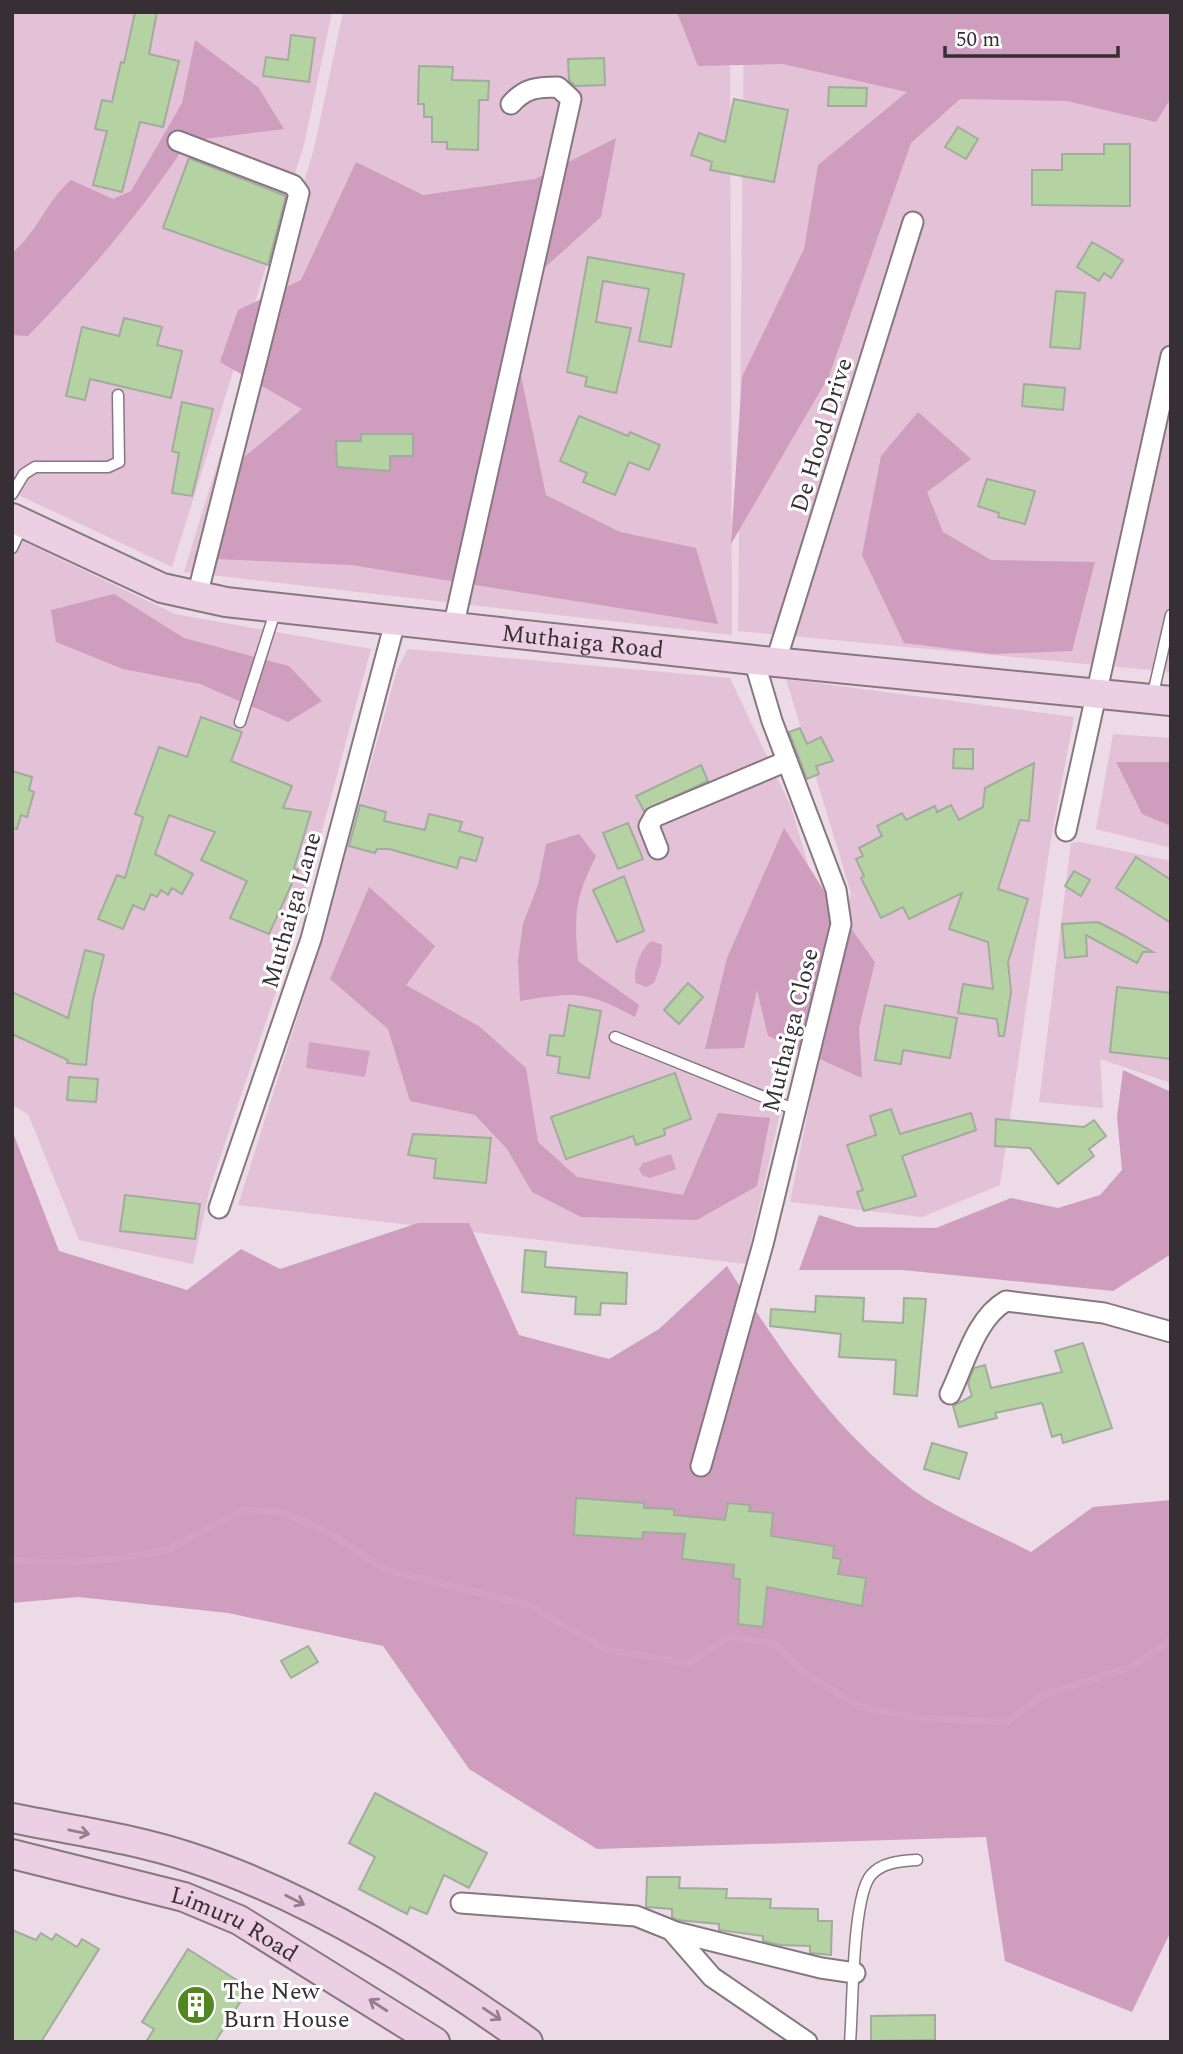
<svg xmlns="http://www.w3.org/2000/svg" width="1183" height="2054" font-family="Spectral,serif">
<style>
.green{fill:#e3c1d7}
.forest{fill:#cf9ebf}
.water{fill:#d3a2c3}
.lines{fill:none;stroke-linecap:round;stroke-linejoin:round}
.stream{stroke:#d3a2c3;stroke-width:7}
.building{fill:#b5d3a2;stroke:#a2ac9d;stroke-width:2}
.lane-casing{stroke:#877781;stroke-width:13}
.street-casing{stroke:#877781;stroke-width:23}
.secondary-casing{stroke:#877781;stroke-width:32}
.lane{stroke:#fff;stroke-width:10}
.street{stroke:#fff;stroke-width:19}
.secondary{stroke:#eccfe3;stroke-width:28}
.oneway{stroke:#917f8b}
.labels{text-anchor:middle;stroke-width:6;stroke-linejoin:round;paint-order:stroke}
.street-label{font-size:24px;fill:#362f33;stroke:#fff}
.poi-label{font-size:24px;fill:#362f33;stroke:#fff;text-anchor:start}
</style>
<rect width="100%" height="100%" fill="#ecdbe6"/>
<g class="green">
<polygon points="12,12 332,12 304,145 172,567 12,492"/>
<polygon points="343,12 730,12 732,635 184,572 314,149"/>
<polygon points="744,12 1171,12 1171,672 738,631"/>
<polygon points="12,536 175,614 371,649 289,953 210,1188 193,1264 79,1240 28,1114 12,1105"/>
<polygon points="408,649 730,678 791,807 824,918 746,1264 238,1205 321,942 397,670"/>
<polygon points="786,679 1074,717 1050,845 1000,1185 922,1217 790,1202 851,893"/>
<polygon points="1113,734 1171,738 1171,848 1096,829"/>
<polygon points="1080,842 1171,861 1171,1083 1100,1059 1103,1108 1039,1102 1071,843"/>
</g>
<g class="forest">
<polygon points="677,12 1171,12 1171,98 1156,122 1067,101 960,99 911,143 829,376 731,544 742,377 804,249 818,165 907,92 783,64 698,66"/>
<path d="M195 40 258 87 284 129 188 141C142 212 87 275 28 336L12 335V253C40 229 44 204 71 180L113 199 131 191 182 103Z"/>
<polygon points="616,138 601,217 521,289 521,376 546,495 620,532 696,548 718,624 351,565 194,558 225,473 302,409 220,362 238,310 301,280 356,162 423,195 535,179"/>
<polygon points="918,412 971,459 927,492 943,532 991,560 1095,562 1072,651 993,654 904,643 862,555 881,456"/>
<polygon points="114,594 184,638 289,666 322,701 288,722 200,684 123,669 56,642 51,610"/>
<polygon points="1116,762 1171,762 1171,826 1142,814"/>
<polygon points="784,828 823,889 875,962 859,1028 862,1078 768,1036 757,990 744,1048 705,1049 727,958"/>
<path d="M579 834 596 856C575 899 574 912 578 961L639 1005 635 1017C586 990 575 992 520 1001L518 960 523 924 538 885 546 844Z"/>
<polygon points="369,887 435,946 406,985 480,1027 526,1068 538,1142 577,1177 683,1195 718,1113 770,1118 757,1186 697,1220 581,1217 532,1192 507,1149 475,1115 410,1101 388,1029 330,979"/>
<polygon points="1123,1070 1171,1092 1171,1259 1168,1256 1113,1291 902,1270 799,1270 819,1215 857,1227 936,1228 1011,1198 1058,1208 1100,1195 1122,1170 1117,1117"/>
<path d="M12 1130 59 1251 187 1290 241 1249 280 1269 418 1223H469L519 1335 609 1359 659 1329 727 1266C779 1349 834 1430 913 1490 943 1512 997 1534 1031 1552L1093 1507 1171 1500V1931L1132 2012 1005 1961 986 1837 597 1849 469 1769 383 1646 228 1613 78 1597 12 1603Z"/>
</g>
<g class="water">
<path d="M652 941 662 945 661 964 654 983 646 987 636 983C632 971 641 947 652 941Z"/>
<polygon points="309,1042 370,1051 365,1077 306,1068"/>
<polygon points="671,1154 676,1169 650,1178 642,1175 639,1169 643,1163"/>
</g>
<g class="lines">
<polyline class="stream" points="12,1560 52,1563 115,1559 168,1550 243,1510 282,1512 331,1534 386,1570 529,1605 607,1650 689,1663 730,1636 776,1645 802,1671 860,1707 918,1718 1007,1722 1041,1696 1131,1667 1171,1640"/>
</g>
<g class="building">
<polygon points="135,12 157,12 149,54 179,61 163,127 140,122 122,192 93,185 107,131 95,129 102,100 112,102 121,62 124,63"/>
<polygon points="291,35 315,38 309,82 263,76 266,57 288,60"/>
<polygon points="604,58 605,85 575,86 569,80 568,59"/>
<polygon points="419,66 453,67 452,80 489,81 488,100 479,100 478,150 447,149 447,142 432,142 432,117 424,117 424,104 418,104"/>
<polygon points="829,87 867,88 866,106 828,106"/>
<polygon points="734,99 788,110 774,182 710,170 712,162 691,155 699,133 725,142"/>
<polygon points="958,127 978,139 966,159 945,147"/>
<polygon points="1104,144 1130,144 1130,206 1032,205 1032,170 1062,170 1062,154 1104,154"/>
<polygon points="189,158 286,196 268,265 163,228"/>
<polygon points="1092,242 1123,260 1111,278 1104,273 1099,281 1077,267"/>
<polygon points="588,257 684,274 671,347 639,341 649,289 603,281 596,322 631,328 616,393 585,386 587,377 567,372"/>
<polygon points="1056,291 1085,293 1080,349 1050,347"/>
<polygon points="124,318 162,327 157,345 182,351 171,398 90,379 85,400 66,396 82,327 119,336"/>
<polygon points="1024,384 1065,388 1063,410 1022,406"/>
<polygon points="182,402 213,409 192,496 172,493 179,453 172,451"/>
<polygon points="579,416 628,436 630,432 660,445 649,470 629,462 615,495 583,482 587,473 560,461"/>
<polygon points="361,434 413,434 413,456 390,456 390,471 337,467 336,441 361,441"/>
<polygon points="987,479 1035,491 1025,524 998,517 999,513 978,506"/>
<polygon points="201,717 242,732 231,761 292,786 283,808 311,812 294,868 298,870 269,934 230,918 247,881 201,860 215,832 169,815 155,854 193,874 182,894 172,888 168,895 161,890 157,897 151,894 144,910 133,905 123,929 98,919 117,875 125,878 143,817 135,814 159,747 187,757"/>
<polygon points="800,728 807,744 821,737 833,761 816,766 819,774 807,779 789,732"/>
<polygon points="954,749 973,749 973,769 953,768"/>
<polygon points="1034,763 1029,821 1020,820 998,889 1028,899 1008,962 1011,992 1004,1036 999,1036 997,1019 958,1013 963,984 993,989 988,942 949,929 962,893 909,919 903,907 881,918 861,878 864,876 856,859 863,856 859,848 882,836 877,826 902,813 906,820 935,806 937,812 951,805 959,820 983,807 985,788"/>
<polygon points="701,765 708,781 644,811 636,796"/>
<polygon points="12,771 32,777 29,790 34,792 27,817 21,815 17,829 12,828"/>
<polygon points="360,805 386,812 384,821 425,830 429,814 462,822 459,831 483,838 476,861 460,857 457,868 389,849 377,849 375,853 349,846"/>
<polygon points="628,823 643,859 618,869 603,833"/>
<polygon points="1136,857 1171,880 1171,923 1116,888"/>
<polygon points="1074,871 1090,880 1081,896 1065,886"/>
<polygon points="624,876 644,931 617,942 593,890"/>
<polygon points="1098,922 1123,935 1153,952 1143,952 1137,963 1086,935 1087,956 1065,958 1062,924"/>
<polygon points="85,950 104,955 93,999 86,1065 67,1063 68,1060 12,1034 12,992 68,1018"/>
<polygon points="688,983 703,997 679,1024 664,1010"/>
<polygon points="1117,987 1171,993 1171,1059 1110,1052"/>
<polygon points="569,1005 601,1011 589,1078 558,1073 560,1057 547,1055 550,1035 564,1036"/>
<polygon points="885,1005 957,1018 950,1058 903,1050 901,1064 875,1060"/>
<polygon points="675,1073 691,1119 664,1129 665,1135 636,1145 633,1136 566,1159 551,1117"/>
<polygon points="69,1077 98,1079 96,1102 67,1100"/>
<polygon points="891,1109 900,1134 971,1113 976,1130 902,1156 916,1196 864,1211 857,1192 863,1190 847,1145 876,1135 870,1116"/>
<polygon points="996,1119 1084,1127 1094,1120 1106,1136 1089,1149 1094,1156 1058,1184 1030,1148 995,1146"/>
<polygon points="413,1134 491,1138 486,1183 434,1178 436,1159 408,1155"/>
<polygon points="125,1195 200,1204 195,1239 120,1231"/>
<polygon points="525,1250 546,1252 545,1267 627,1273 626,1304 601,1303 600,1315 575,1314 576,1297 522,1292"/>
<polygon points="816,1296 864,1298 863,1321 903,1323 904,1298 926,1299 917,1396 894,1394 896,1360 839,1357 841,1334 770,1326 771,1309 815,1312"/>
<polygon points="1083,1343 1112,1428 1063,1443 1061,1434 1052,1437 1042,1403 995,1413 997,1418 959,1427 953,1406 972,1396 968,1383 974,1368 985,1365 991,1388 1062,1372 1055,1351"/>
<polygon points="932,1443 967,1453 959,1479 924,1469"/>
<polygon points="576,1498 644,1503 644,1508 674,1509 674,1515 725,1520 728,1503 750,1505 749,1511 773,1513 771,1536 834,1546 833,1558 841,1559 838,1574 866,1578 862,1606 767,1587 763,1627 738,1624 740,1579 733,1578 734,1565 682,1559 685,1534 643,1532 642,1539 574,1535"/>
<polygon points="308,1646 318,1662 291,1678 281,1661"/>
<polygon points="375,1793 487,1853 469,1888 444,1875 427,1914 410,1907 407,1914 359,1889 375,1857 349,1843"/>
<polygon points="647,1877 680,1877 679,1888 727,1889 726,1898 771,1899 770,1908 818,1909 818,1921 832,1921 831,1955 810,1953 810,1946 780,1945 763,1941 763,1936 719,1930 719,1924 677,1920 672,1917 672,1909 646,1907"/>
<polygon points="12,1930 36,1940 41,1933 52,1940 56,1934 77,1947 82,1939 99,1949 41,2042 12,2042"/>
<polygon points="188,1949 249,1988 215,2042 146,2042 154,2029 142,2022"/>
<polygon points="935,2015 935,2040 871,2041 871,2016"/>
</g>
<g class="lines">
<defs>
<g id="lane">
<polyline points="12,494 24,474 35,467 108,467 119,462 118,395"/>
<polyline points="12,548 23,524"/>
<polyline points="1152,698 1171,615"/>
<polyline points="240,722 276,609"/>
<polyline points="615,1037 796,1110"/>
<path d="M850 2042C853 2008 852 1897 871 1875 882 1862 901 1861 917 1860"/>
</g>
<g id="street">
<polyline points="178,141 293,185 299,193 197,596"/>
<path d="M453 628 571 99 558 87C537 87 525 88 511 104"/>
<polyline points="776,661 913,222"/>
<polyline points="1066,831 1171,356"/>
<polyline points="658,849 649,826 654,817 787,761"/>
<polyline points="219,1208 311,939 395,622"/>
<path d="M950 1394C965 1363 976 1318 1006 1301L1104 1313 1171 1332"/>
<polyline points="701,1466 763,1244 841,924 836,890 772,721 754,660"/>
<polyline points="461,1903 636,1916 671,1930 712,1977 807,2042"/>
<polyline points="672,1931 821,1968 855,1973"/>
</g>
<g id="secondary">
<path id="s1" d="M12 518 162 588 226 602 754 660 1171 701"/>
<path d="M12 1818C71 1830 132 1838 189 1857 307 1895 428 1970 528 2042"/>
<path id="s2" d="M12 1854 184 1897 239 1920 435 2042"/>
</g>
</defs>
<use href="#lane" class="lane-casing"/>
<use href="#street" class="street-casing"/>
<use href="#secondary" class="secondary-casing"/>
<use href="#lane" class="lane"/>
<use href="#street" class="street"/>
<use href="#secondary" class="secondary"/>
</g>
<defs><path id="oneway-shaft" d="M-6 0H5M1.5-3L5.5 0L1.5 3" fill="none" stroke-width="1.6" stroke-linecap="round" stroke-linejoin="round" transform="scale(1.75)"/></defs>
<g class="oneway">
<use href="#oneway-shaft" transform="translate(79 1832) rotate(12)"/>
<use href="#oneway-shaft" transform="translate(295 1900) rotate(27)"/>
<use href="#oneway-shaft" transform="translate(378 2005) rotate(-147)"/>
<use href="#oneway-shaft" transform="translate(492 2014) rotate(34)"/>
</g>
<defs>
<symbol id="building-disc" viewBox="-11 -11 22 22"><circle r="9.5" fill="#518720" stroke="#fff"/><path d="M-4-6H4V6H1V3H-1V6H-4ZM-2.5-4.3h1.7v1.8h-1.7ZM.8-4.3h1.7v1.8H.8ZM-2.5-1h1.7V.8h-1.7ZM.8-1h1.7V.8H.8Z" fill="#fff"/></symbol>
</defs>
<g fill-rule="evenodd">
<use href="#building-disc" x="174" y="1983" width="44" height="44"/>
</g>
<g class="labels">
<g class="street-label">
<text transform="translate(821 435) rotate(-73)" y="8">De Hood Drive</text>
<text dy="8" stroke="none"><textPath href="#s1" startOffset="590">Muthaiga Road</textPath></text>
<text transform="translate(291 910) rotate(-74)" y="8">Muthaiga Lane</text>
<text transform="translate(790 1030) rotate(-76)" y="8">Muthaiga Close</text>
<text dy="8" stroke="none"><textPath href="#s2" startOffset="234">Limuru Road</textPath></text>
</g>
<g class="poi-label">
<text x="223" y="1999">The New<tspan x="223" dy="28">Burn House</tspan></text>
</g>
</g>
<rect width="1183" height="2054" fill="none" stroke="#362f33" stroke-width="28"/>
<path d="M945 46v10h173v-10" fill="none" stroke="#362f33" stroke-width="3.5"/>
<text x="956" y="46" font-size="21" fill="#362f33" stroke="#ffffff" stroke-width="5" paint-order="stroke">50 m</text>
</svg>
